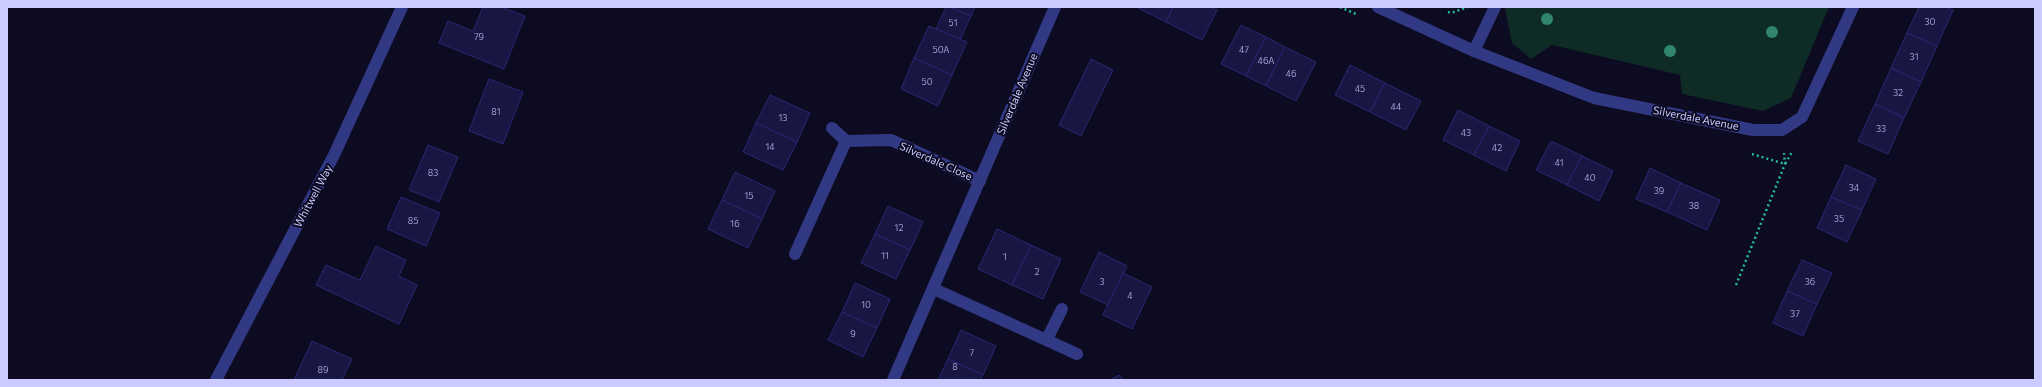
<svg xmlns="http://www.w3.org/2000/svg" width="2042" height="387" font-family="Commissioner,sans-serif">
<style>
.green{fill:#0e2b26}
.building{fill:#191643;stroke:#2b2671}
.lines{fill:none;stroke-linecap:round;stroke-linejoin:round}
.path{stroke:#24ba9e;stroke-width:2.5;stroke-dasharray:2 3;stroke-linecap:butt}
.street{stroke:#323984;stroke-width:12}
.tree{fill:#30856f}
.labels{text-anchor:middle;stroke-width:4;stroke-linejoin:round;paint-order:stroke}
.number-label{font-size:9px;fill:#9e9ed0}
.street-label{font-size:11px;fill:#cbcbff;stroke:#0c0b21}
</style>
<rect width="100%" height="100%" fill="#0c0b21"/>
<polygon class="green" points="1506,7 1829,7 1791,98 1763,111 1682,94 1680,75 1552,45 1531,59 1512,43 1505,9"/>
<g class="building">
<polygon points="483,7 501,7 525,16 504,69 439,43 448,21 473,31"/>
<polygon points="946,7 950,7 971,16 960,40 936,29"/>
<polygon points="950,7 975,7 971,16"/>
<polygon points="1136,7 1173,7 1166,22"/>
<polygon points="1173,7 1211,7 1217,10 1202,40 1166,22"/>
<polygon points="1919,7 1945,7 1953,10 1937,46 1907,33"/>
<polygon points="1241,25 1266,37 1246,76 1221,64"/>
<polygon points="929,26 967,42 952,75 914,58"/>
<polygon points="1907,33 1937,46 1921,82 1891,68"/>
<polygon points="1266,37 1285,47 1266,86 1246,76"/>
<polygon points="1285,47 1316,62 1296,101 1266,86"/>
<polygon points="914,58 952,75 938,106 901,89"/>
<polygon points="1091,59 1113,70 1081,136 1059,125"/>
<polygon points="1350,65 1385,83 1370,112 1335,95"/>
<polygon points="1891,68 1921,82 1904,118 1875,104"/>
<polygon points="489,79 523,92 503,144 469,131"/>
<polygon points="1385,83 1421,101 1406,130 1370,112"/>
<polygon points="770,95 810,113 797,142 756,123"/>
<polygon points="1875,104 1904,118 1888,154 1858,141"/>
<polygon points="1458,110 1489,126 1474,155 1443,140"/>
<polygon points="756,123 797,142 783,170 743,152"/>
<polygon points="1489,126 1520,141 1506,171 1474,155"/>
<polygon points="1551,141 1582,156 1567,185 1536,170"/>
<polygon points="428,145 458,157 439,202 409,190"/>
<polygon points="1582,156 1613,171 1599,201 1567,185"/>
<polygon points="1846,165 1876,179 1862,210 1831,197"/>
<polygon points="1650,168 1681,183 1667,212 1636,199"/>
<polygon points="735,172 775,191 762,219 722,200"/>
<polygon points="1681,183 1720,200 1707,230 1667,212"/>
<polygon points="401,197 440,213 426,246 387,229"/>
<polygon points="1831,197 1862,210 1847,242 1817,228"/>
<polygon points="722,200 762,219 748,248 708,229"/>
<polygon points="888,206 923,222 910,250 875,234"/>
<polygon points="997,229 1031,245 1012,285 978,269"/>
<polygon points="875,234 910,250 896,279 861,263"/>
<polygon points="1031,245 1061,259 1043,299 1012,285"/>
<polygon points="376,246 406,260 399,276 417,285 399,324 316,285 326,265 360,280"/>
<polygon points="1099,252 1127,266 1108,305 1080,292"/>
<polygon points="1802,260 1832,273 1817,304 1787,291"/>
<polygon points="1123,273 1152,287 1132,329 1103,315"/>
<polygon points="855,283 890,299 877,328 842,312"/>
<polygon points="1787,291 1817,304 1803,336 1773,323"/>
<polygon points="842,312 877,328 863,357 828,340"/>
<polygon points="961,330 996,346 983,375 948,359"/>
<polygon points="312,341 352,359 342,380 294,380"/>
<polygon points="948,359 983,375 980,380 938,380"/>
<polygon points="1119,375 1123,380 1110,380"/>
</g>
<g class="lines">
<g class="path">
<polyline points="1340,7 1356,14"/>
<polyline points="1448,12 1451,13 1468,7"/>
<polyline points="1752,154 1785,164 1792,152"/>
<polyline points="1736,285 1785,164 1784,153"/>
</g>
<g class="street">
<polyline points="1378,7 1474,51 1594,98 1753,130 1782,130 1802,117 1853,7"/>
<polyline points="1474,51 1495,7"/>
<polyline points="832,128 846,141"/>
<polyline points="795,254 846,141 891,140 980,181"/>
<polyline points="934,289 1077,354"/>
<polyline points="1047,339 1062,309"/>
<polyline points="216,380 334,155 402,7"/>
<polyline points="893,380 1055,7"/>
</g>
</g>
<g class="tree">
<circle cx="1547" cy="19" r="6"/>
<circle cx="1772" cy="32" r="6"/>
<circle cx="1670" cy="51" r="6"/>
</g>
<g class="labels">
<g class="number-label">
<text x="1930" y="25">30</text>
<text x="953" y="26">51</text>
<text x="479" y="40">79</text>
<text x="941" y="53">50A</text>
<text x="1244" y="53">47</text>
<text x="1914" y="60">31</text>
<text x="1266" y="64">46A</text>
<text x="1291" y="77">46</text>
<text x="927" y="85">50</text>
<text x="1360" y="92">45</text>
<text x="1898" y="96">32</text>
<text x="1396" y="110">44</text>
<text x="496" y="115">81</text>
<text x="783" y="121">13</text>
<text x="1881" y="132">33</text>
<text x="1466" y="136">43</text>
<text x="770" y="150">14</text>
<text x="1497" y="151">42</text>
<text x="1559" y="166">41</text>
<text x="433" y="176">83</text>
<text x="1590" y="181">40</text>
<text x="1854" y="191">34</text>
<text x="1659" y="194">39</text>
<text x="749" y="199">15</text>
<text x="1694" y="209">38</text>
<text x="1839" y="222">35</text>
<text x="413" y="224">85</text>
<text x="735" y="227">16</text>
<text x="899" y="231">12</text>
<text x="885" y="259">11</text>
<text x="1005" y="260">1</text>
<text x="1037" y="275">2</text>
<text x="1102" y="285">3</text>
<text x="1810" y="285">36</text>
<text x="1130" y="299">4</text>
<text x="866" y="308">10</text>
<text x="1795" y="317">37</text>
<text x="853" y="337">9</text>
<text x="972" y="356">7</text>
<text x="955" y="370">8</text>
<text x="323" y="373">89</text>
</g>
<g class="street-label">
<text transform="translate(1017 94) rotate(-67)" y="4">Silverdale Avenue</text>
<text transform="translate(1696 118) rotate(11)" y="4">Silverdale Avenue</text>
<text transform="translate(936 161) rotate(24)" y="4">Silverdale Close</text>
<text transform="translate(313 196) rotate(-62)" y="4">Whitwell Way</text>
</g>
</g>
<rect width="2042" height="387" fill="none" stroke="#cbcbff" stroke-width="16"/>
</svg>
